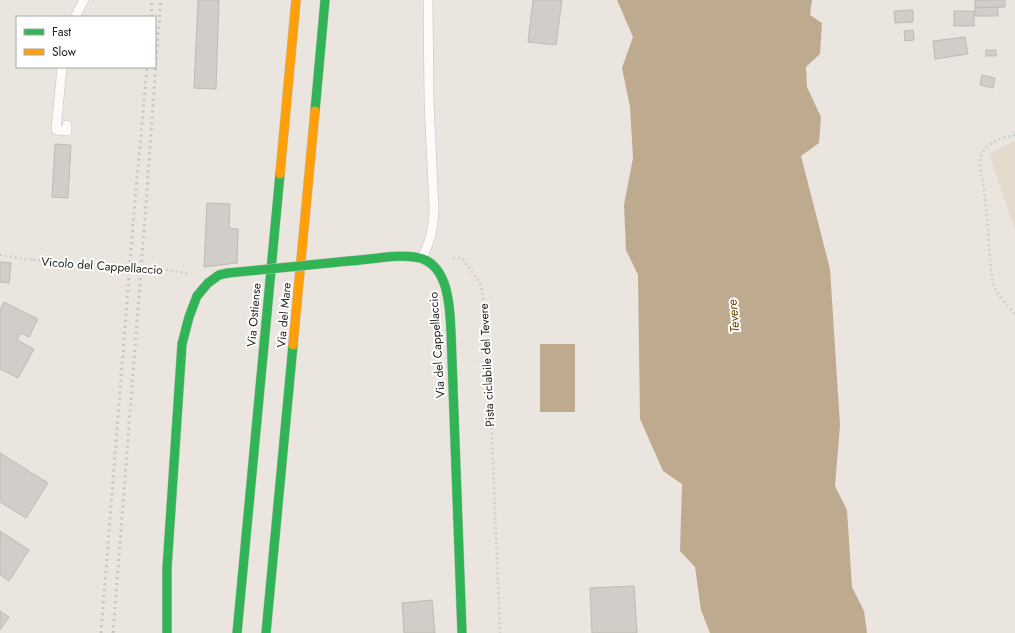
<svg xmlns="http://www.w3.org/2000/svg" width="1015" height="633" font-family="Jost,sans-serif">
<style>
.built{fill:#e4dbcd}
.water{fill:#beaa8e}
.building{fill:#d1cdc8;stroke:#bebbb5}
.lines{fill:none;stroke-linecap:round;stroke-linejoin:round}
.lane-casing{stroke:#c5c1bc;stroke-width:10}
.fast-casing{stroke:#c5c1bc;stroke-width:10}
.slow-casing{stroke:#c5c1bc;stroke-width:10}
.path{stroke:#d0cfcd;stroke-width:2.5;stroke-dasharray:2 3;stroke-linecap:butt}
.lane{stroke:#fcfbfa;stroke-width:9}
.fast{stroke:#30b455;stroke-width:9}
.slow{stroke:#ff9f0a;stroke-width:9}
.rail{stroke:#c7c6c4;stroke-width:3;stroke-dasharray:2 4;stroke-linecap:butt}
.fast-bridge-casing{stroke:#c5c1bc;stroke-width:10;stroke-linecap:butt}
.path-bridge{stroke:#d0cfcd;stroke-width:2.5;stroke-dasharray:2 3;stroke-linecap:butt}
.fast-bridge{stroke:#30b455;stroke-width:9}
.labels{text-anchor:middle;stroke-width:4;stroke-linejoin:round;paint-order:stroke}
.street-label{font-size:12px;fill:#24211d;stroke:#fff}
.water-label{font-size:13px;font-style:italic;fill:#6b4700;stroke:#fff}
</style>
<rect width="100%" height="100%" fill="#eae5de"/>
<polygon class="built" points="1012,142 1015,142 1015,230 989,154"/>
<g class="water">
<polygon points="617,0 812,0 810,15 822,23 820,54 806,67 807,87 821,117 819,143 801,156 830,269 840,425 835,486 847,510 852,587 864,611 867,633 710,633 701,610 695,567 680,551 682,484 663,471 640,419 638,275 626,250 624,205 633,158 630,107 622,68 633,37"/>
<rect x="540" y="344" width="35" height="68"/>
</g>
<g class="building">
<polygon points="198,0 219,0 216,89 194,88"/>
<polygon points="533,0 562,0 556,45 528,42"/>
<polygon points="975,0 1005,0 1005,7 975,8"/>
<polygon points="998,7 998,16 975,16 975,8"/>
<polygon points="913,10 913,22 895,23 894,11"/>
<rect x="954" y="11" width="20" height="15"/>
<polygon points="913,30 914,40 905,41 904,31"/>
<polygon points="965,37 968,54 935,59 933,41"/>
<rect x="986" y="50" width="10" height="6"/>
<polygon points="982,75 995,78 993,88 980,85"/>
<polygon points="55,144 71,145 68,198 52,197"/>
<polygon points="207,203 230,204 229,228 238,229 237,263 204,267"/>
<polygon points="0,262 11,263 9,283 0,282"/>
<polygon points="4,302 38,319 29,337 21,333 17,340 34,349 18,378 0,369 0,310"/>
<polygon points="0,453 48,483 26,518 0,502"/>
<polygon points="0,531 29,550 9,581 0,575"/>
<polygon points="634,586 637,633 592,633 590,588"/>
<polygon points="432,600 435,633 404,633 402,603"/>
<polygon points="0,611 9,617 0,630"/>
</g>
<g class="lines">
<defs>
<g id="lane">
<polyline points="75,17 84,0"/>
<polyline points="62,67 56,130 67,131 67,125"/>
<path d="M421 259C431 242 433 228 434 209L429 101 428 0"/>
</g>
<g id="fast">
<polyline points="315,111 325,0"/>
<path d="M349 261C369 260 405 252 423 259 449 269 450 309 451 332L462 633"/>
<polyline points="167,633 167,568 182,344 189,317 197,296 208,283 219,275 228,273"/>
<polyline points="237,633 280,174"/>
<polyline points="266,633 293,345"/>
</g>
<g id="slow">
<polyline points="280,174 296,0"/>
<polyline points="293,345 315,111"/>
</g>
</defs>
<use href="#lane" class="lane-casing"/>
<use href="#fast" class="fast-casing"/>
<use href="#slow" class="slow-casing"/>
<g class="path">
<path d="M1015 135C1002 138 985 142 981 157 979 164 982 177 983 184 986 205 988 225 989 245 990 258 990 272 994 285 997 296 1008 306 1015 314"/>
<polyline points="0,255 33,260"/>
<polyline points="453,258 462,258 480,283 487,316 500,633"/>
<polyline points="156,268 190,274"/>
</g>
<use href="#lane" class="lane"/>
<use href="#fast" class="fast"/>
<use href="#slow" class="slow"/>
<g class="rail">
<polyline points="151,17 152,0"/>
<polyline points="101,633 134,212 147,67"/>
<polyline points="113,633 146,205 157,48 161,0"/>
</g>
<defs>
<polyline id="fast-bridge" points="228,273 349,261"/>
</defs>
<use href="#fast-bridge" class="fast-bridge-casing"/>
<polyline class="path-bridge" points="33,260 156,268"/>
<use href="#fast-bridge" class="fast-bridge"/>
</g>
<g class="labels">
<g class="street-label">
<text transform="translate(102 266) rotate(4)" y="4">Vicolo del Cappellaccio</text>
<text transform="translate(254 315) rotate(-85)" y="4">Via Ostiense</text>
<text transform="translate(284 315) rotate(-85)" y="4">Via del Mare</text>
<text transform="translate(437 345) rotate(-94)" y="4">Via del Cappellaccio</text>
<text transform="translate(487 365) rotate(-93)" y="4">Pista ciclabile del Tevere</text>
</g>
<g class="water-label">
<text transform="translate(733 316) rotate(-95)" y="5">Tevere</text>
</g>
</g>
<rect x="16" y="16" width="140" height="52" fill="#ffffff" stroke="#a7a6a5"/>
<rect x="24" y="29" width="20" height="6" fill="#30b455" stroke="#a7a6a5"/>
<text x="52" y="36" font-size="12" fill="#24211d">Fast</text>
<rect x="24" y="49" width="20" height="6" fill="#ff9f0a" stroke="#a7a6a5"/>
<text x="52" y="56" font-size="12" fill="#24211d">Slow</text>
</svg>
